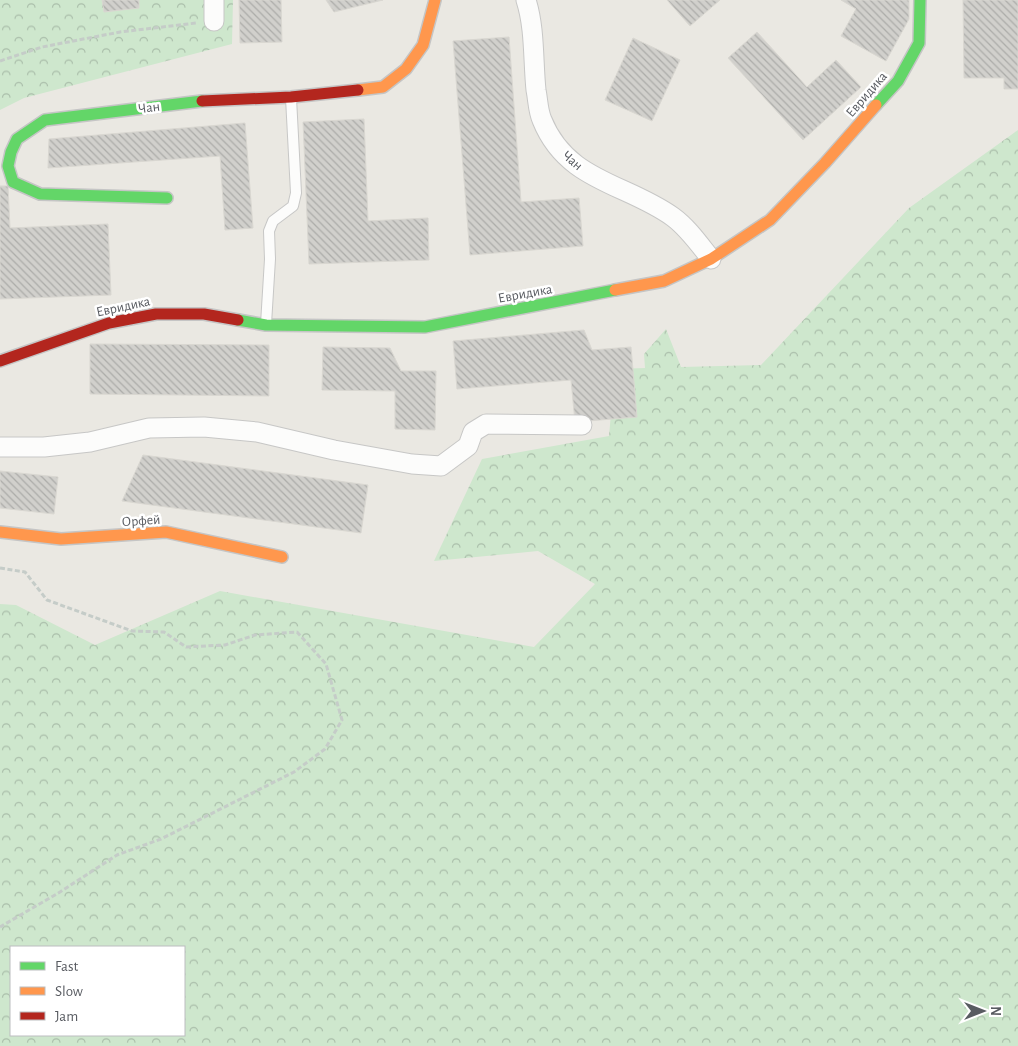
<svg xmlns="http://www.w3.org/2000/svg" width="1018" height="1046" font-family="'Alegreya Sans',sans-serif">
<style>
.forest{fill:url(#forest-crowns);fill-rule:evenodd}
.building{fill:url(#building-back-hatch);stroke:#d9d7d1}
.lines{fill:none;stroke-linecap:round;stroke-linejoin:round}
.lane-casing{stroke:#c7c7c6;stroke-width:12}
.street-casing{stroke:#c7c7c6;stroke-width:21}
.fast-casing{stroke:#c5c5c5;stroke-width:14}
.slow-casing{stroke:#c5c5c5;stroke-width:14}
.jam-casing{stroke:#c5c5c5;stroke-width:14}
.path{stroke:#c5ccc8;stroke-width:3;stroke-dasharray:5 2.5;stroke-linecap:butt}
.lane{stroke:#fcfcfb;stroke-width:10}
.street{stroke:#fcfcfb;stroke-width:19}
.fast{stroke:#63d668;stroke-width:11}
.slow{stroke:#ff974d;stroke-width:11}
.jam{stroke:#b3261e;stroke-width:11}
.labels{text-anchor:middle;stroke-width:5;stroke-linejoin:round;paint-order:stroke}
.street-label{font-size:14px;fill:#585b61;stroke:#fff}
</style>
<defs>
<pattern id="forest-crowns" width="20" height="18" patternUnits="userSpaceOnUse" patternTransform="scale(1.25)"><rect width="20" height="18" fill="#cee7cd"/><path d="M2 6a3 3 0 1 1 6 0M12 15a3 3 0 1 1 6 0" fill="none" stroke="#aabeaa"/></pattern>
<pattern id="building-back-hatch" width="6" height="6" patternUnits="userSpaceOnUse" patternTransform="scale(1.25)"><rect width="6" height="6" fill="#d1d0cc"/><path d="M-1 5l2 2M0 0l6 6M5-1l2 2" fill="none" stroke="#acaca9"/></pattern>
</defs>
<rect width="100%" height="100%" fill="#eae8e2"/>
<g class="forest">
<polygon points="0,0 233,0 232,44 24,98 0,110"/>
<path d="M1018 130V1046H0V604L16 605 95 645 220 591 534 647 595 584 538 551 434 561 482 459 609 436 615 369 645 368 644 354 666 329 681 367 761 365 909 208ZM11 947H184V1035H11Z"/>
</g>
<g class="building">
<polygon points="102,0 139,0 139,8 104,12"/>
<polygon points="239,0 281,0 282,42 240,43"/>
<polygon points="326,0 383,0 334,12"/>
<polygon points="667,0 720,0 690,26"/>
<polygon points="841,0 909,0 909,19 886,61 841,36 856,9"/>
<polygon points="963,0 1018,0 1018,89 1004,89 1004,78 964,78"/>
<polygon points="757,32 807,87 836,60 861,87 803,140 728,58"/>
<polygon points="509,37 521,202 579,198 583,246 470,255 453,41"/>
<polygon points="633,38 680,60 652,121 605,100"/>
<polygon points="364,119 368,221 428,218 429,260 309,264 303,122"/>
<polygon points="245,123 253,228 225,230 220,156 48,168 49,139"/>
<polygon points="0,186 8,186 10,228 108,224 111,295 0,299"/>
<polygon points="584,330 592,350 631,347 637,417 575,422 571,380 457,389 453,341"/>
<polygon points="90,344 269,345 269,396 90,394"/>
<polygon points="323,347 390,348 401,371 436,371 435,430 395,429 395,391 322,390"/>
<polygon points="143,455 368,485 361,533 122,501"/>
<polygon points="0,471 58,477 54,514 0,508"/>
</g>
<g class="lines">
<defs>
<polyline id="lane" points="266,324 270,259 269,231 273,221 293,206 296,193 291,98"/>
<g id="street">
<polyline points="214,0 214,21"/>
<path d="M526 0C535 28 533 61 536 90 538 100 538 111 542 120 567 182 626 183 673 217 688 228 699 244 711 259"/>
<polyline points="0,447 44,447 90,442 149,428 204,427 257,432 334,450 412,464 441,466 468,446 473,432 486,424 582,425"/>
</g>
<g id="fast">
<polyline points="876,105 898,81 919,43 920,0"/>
<polyline points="167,198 40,194 13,182 8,166 11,152 17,139 45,120 202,101"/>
<polyline points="238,320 266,325 425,327 615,290"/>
</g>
<g id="slow">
<polyline points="358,90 383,87 406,69 423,45 435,0"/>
<polyline points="615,290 664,281 711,259 770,220 825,163 876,105"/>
<polyline points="0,532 61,539 166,532 282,557"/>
</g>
<g id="jam">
<polyline points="202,101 291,97 358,90"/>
<polyline points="0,361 109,323 156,314 204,314 238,320"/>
</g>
</defs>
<use href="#lane" class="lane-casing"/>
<use href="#street" class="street-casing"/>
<use href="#fast" class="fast-casing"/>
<use href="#slow" class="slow-casing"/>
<use href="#jam" class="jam-casing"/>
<g class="path">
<polyline points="0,61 42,47 120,32 196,23"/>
<polyline points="0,568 25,572 47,600 132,631 164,632 186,647 225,645 255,635 297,632 326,664 342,720 325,749 294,772 161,839 117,855 60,892 0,927"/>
</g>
<use href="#lane" class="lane"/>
<use href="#street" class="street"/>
<use href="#fast" class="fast"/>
<use href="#slow" class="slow"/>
<use href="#jam" class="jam"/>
</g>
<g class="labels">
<g class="street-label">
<text transform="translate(866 94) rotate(-49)" y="5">Евридика</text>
<text transform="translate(149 107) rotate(-7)" y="5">Чан</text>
<text transform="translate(573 160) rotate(41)" y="5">Чан</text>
<text transform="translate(525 293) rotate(-10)" y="5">Евридика</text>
<text transform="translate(123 306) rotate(-12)" y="5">Евридика</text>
<text transform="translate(141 520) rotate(-4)" y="5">Орфей</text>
</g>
</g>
<rect x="10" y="946" width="175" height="90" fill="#ffffff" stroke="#bcbdc0"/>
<rect x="20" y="962" width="25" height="8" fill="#63d668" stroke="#bcbdc0"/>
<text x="55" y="971" font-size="15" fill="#585b61">Fast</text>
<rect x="20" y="987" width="25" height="8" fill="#ff974d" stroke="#bcbdc0"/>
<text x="55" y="996" font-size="15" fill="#585b61">Slow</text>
<rect x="20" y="1012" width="25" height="8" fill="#b3261e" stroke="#bcbdc0"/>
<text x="55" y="1021" font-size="15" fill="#585b61">Jam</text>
<g transform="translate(983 1011) rotate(90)" stroke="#ffffff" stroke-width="4" paint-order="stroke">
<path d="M0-4L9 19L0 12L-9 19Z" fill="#585b61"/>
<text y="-8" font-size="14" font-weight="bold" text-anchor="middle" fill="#585b61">N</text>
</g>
</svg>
